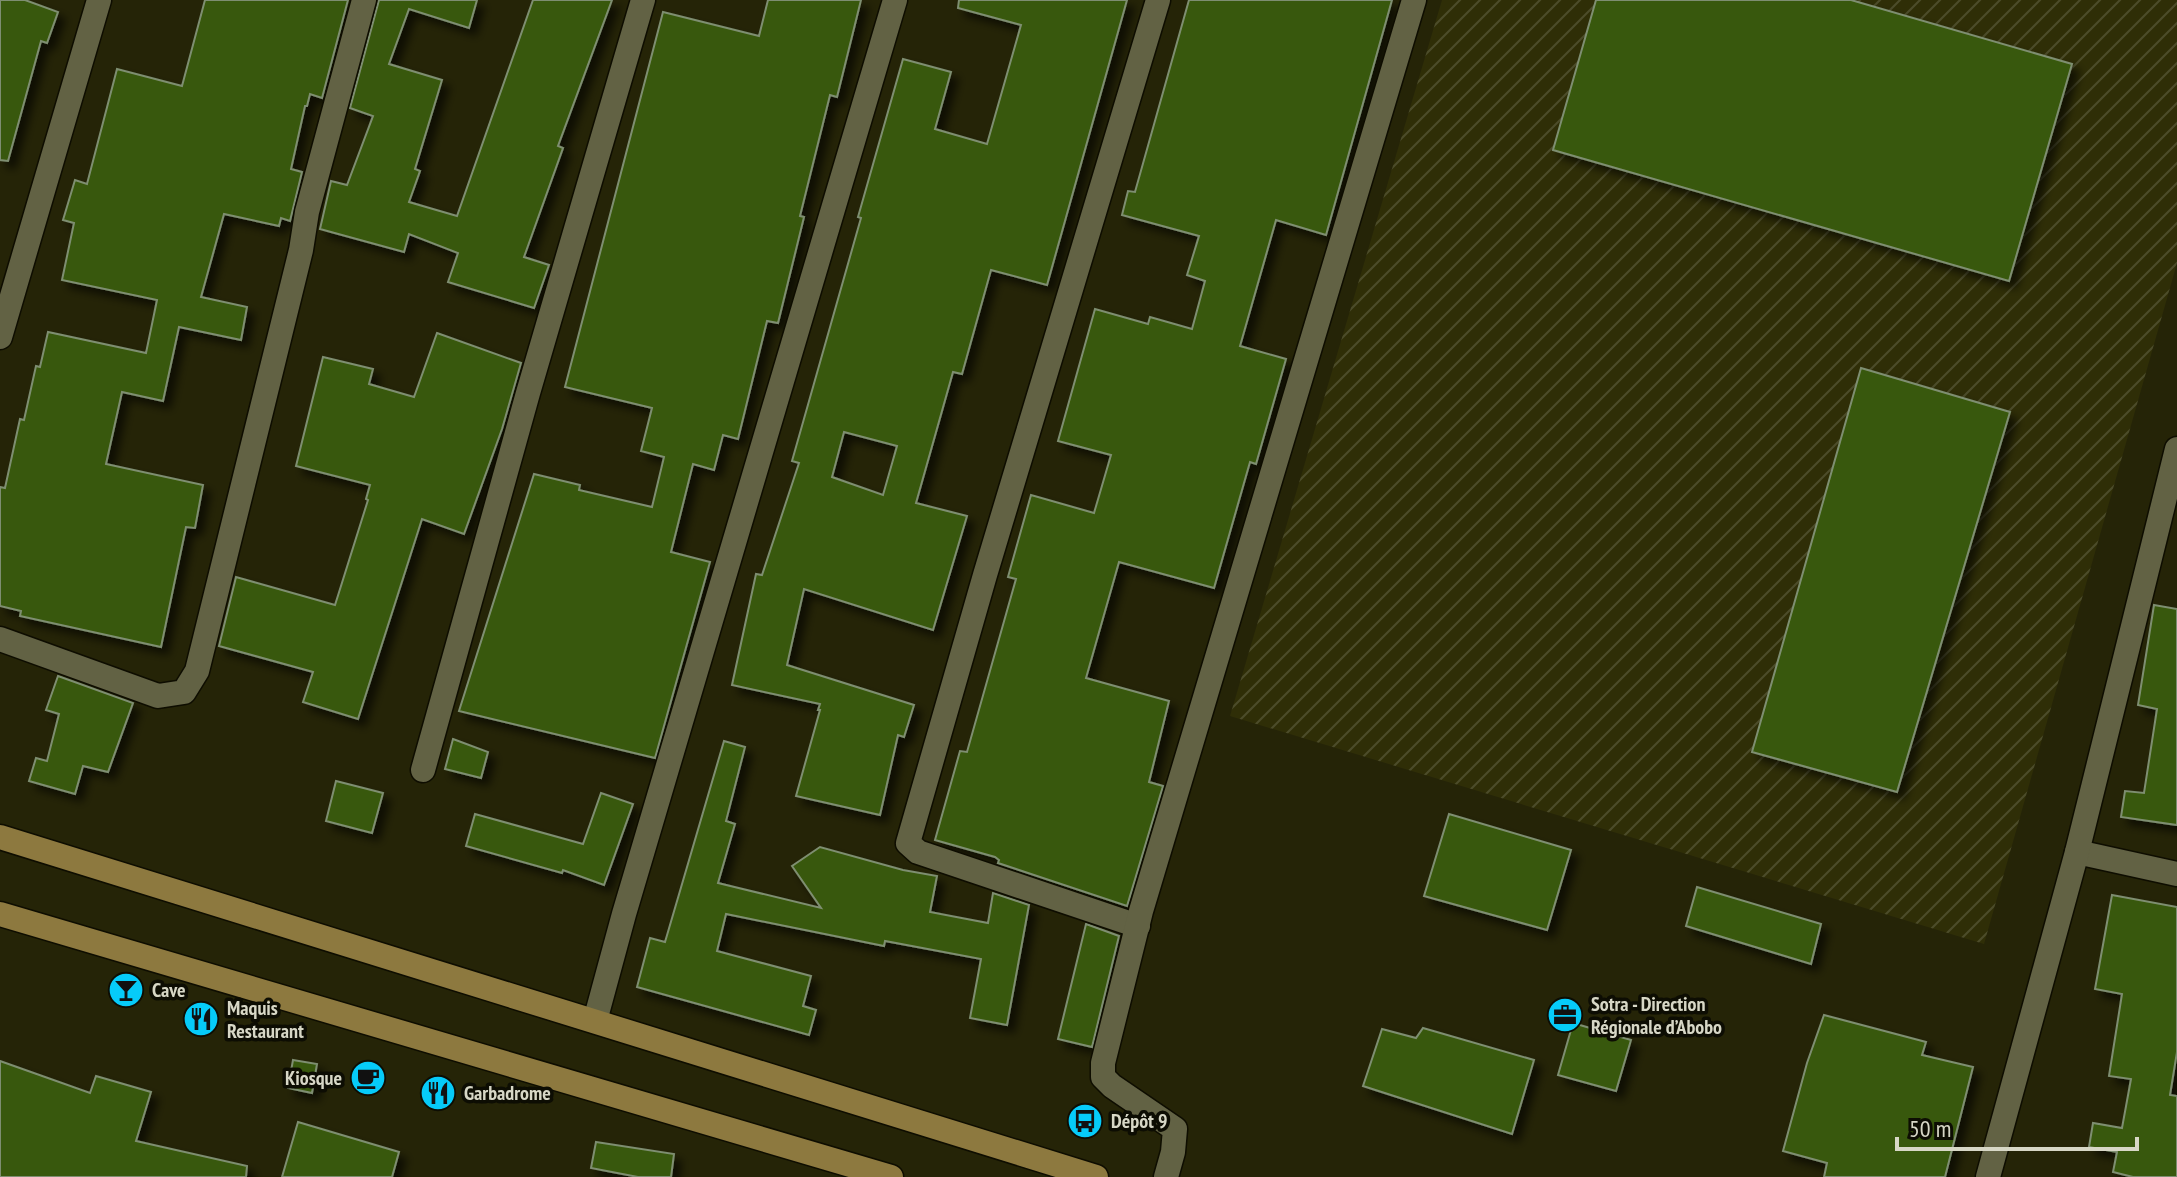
<svg xmlns="http://www.w3.org/2000/svg" width="2177" height="1177" font-family="'PT Sans Narrow',sans-serif">
<style>
.industrial{fill:url(#industrial-furrows)}
.building{fill:#385908;stroke:#7e8e71;stroke-width:2;fill-rule:evenodd;filter:url(#shadow)}
.lines{fill:none;stroke-linecap:round;stroke-linejoin:round}
.minor-casing{stroke:#0e0d00;stroke-width:27}
.major-casing{stroke:#0e0d00;stroke-width:27}
.minor{stroke:#626244;stroke-width:24}
.major{stroke:#8d793f;stroke-width:24}
.labels{text-anchor:middle;stroke-width:7;stroke-linejoin:round;paint-order:stroke}
.poi-label{font-size:20px;font-weight:bold;fill:#d7d7c6;stroke:#0d0d03;text-anchor:start}
</style>
<defs>
<pattern id="industrial-furrows" width="10" height="10" patternUnits="userSpaceOnUse" patternTransform="scale(2)"><rect width="10" height="10" fill="#2f2e07"/><path d="M-1 1l2-2M0 10L10 0M9 11l2-2" fill="none" stroke="#4c4c2a"/></pattern>
<filter id="shadow"><feDropShadow dx="7" dy="7" stdDeviation="4" flood-color="#0009"/></filter>
</defs>
<rect width="100%" height="100%" fill="#252407"/>
<polygon class="industrial" points="1442,0 2177,0 2177,263 1984,944 1230,716"/>
<g class="building">
<polygon points="0,0 25,0 58,12 47,43 41,41 8,161 0,160"/>
<polygon points="205,0 348,0 322,98 310,94 307,106 305,106 291,169 302,172 290,221 281,218 279,226 224,214 201,297 247,307 241,340 179,327 163,401 122,392 106,464 203,485 195,528 186,527 161,647 20,616 21,611 0,606 0,487 5,488 20,419 24,420 36,366 40,367 48,332 146,353 157,300 62,280 74,223 63,220 75,180 87,184 117,69 182,86"/>
<polygon points="379,0 477,0 469,28 409,9 389,64 442,80 415,169 420,171 409,202 457,216 533,0 612,0 558,146 563,148 524,257 549,265 534,308 448,282 458,253 409,234 404,252 320,229 331,181 347,185 373,116 350,108"/>
<polygon points="768,0 861,0 837,97 830,95 800,216 804,217 778,323 767,321 738,439 723,435 714,470 693,464 671,552 710,562 655,758 459,711 534,474 580,485 579,490 652,507 664,457 641,451 652,408 565,387 663,12 759,36"/>
<path d="M959 0H1127L1047 285 991 270 962 374 953 372 916 503 967 516 933 630 804 589 787 665 914 705 904 737 898 735 880 815 796 796 820 710H818L820 704 732 685 756 574 762 575 799 463 792 461 861 218 858 217 903 59 951 72 935 129 987 144 1021 25 958 8ZM844 432 897 446 883 495 832 477Z"/>
<polygon points="1189,0 1392,0 1326,235 1276,220 1240,346 1286,359 1256,464 1250,462 1214,588 1119,562 1086,678 1169,701 1149,782 1163,786 1127,906 998,863 999,860 995,857 935,840 960,751 967,752 1016,579 1008,577 1031,495 1094,513 1111,455 1058,441 1095,309 1148,324 1150,317 1192,329 1205,281 1187,275 1199,236 1122,215 1128,191 1135,192"/>
<polygon points="1596,0 1851,0 2072,64 2009,281 1553,150"/>
<polygon points="437,333 521,363 502,429 464,534 422,519 358,719 303,702 313,672 219,646 236,577 335,605 368,500 366,499 370,485 296,466 323,357 373,369 369,384 414,397"/>
<polygon points="1861,368 2010,412 1897,792 1752,752"/>
<polygon points="2154,605 2177,609 2177,825 2121,817 2125,791 2144,793 2157,709 2138,705"/>
<polygon points="58,676 133,703 108,772 83,766 75,794 29,781 36,758 47,761 59,714 46,710"/>
<polygon points="453,739 488,752 481,778 445,769"/>
<polygon points="724,741 745,747 726,821 735,824 718,883 821,908 792,866 820,847 903,870 937,876 930,912 988,923 993,893 1029,905 1007,1025 970,1018 981,959 885,941 884,946 726,914 717,951 811,976 803,1006 816,1010 809,1035 637,987 650,938 665,942"/>
<polygon points="336,781 383,793 372,833 326,821"/>
<polygon points="601,793 633,804 604,885 563,870 562,873 466,846 475,814 583,844"/>
<polygon points="1449,814 1571,850 1547,930 1424,896"/>
<polygon points="1697,887 1821,924 1811,964 1686,926"/>
<polygon points="2112,895 2177,907 2177,1052 2170,1095 2177,1096 2177,1177 2133,1177 2113,1172 2117,1152 2089,1147 2093,1123 2122,1128 2131,1079 2109,1076 2122,994 2095,989"/>
<polygon points="1086,924 1119,936 1092,1047 1058,1039"/>
<polygon points="1824,1015 1926,1042 1922,1055 1973,1067 1945,1177 1824,1177 1827,1163 1783,1151 1807,1063"/>
<polygon points="1573,1023 1631,1040 1616,1091 1558,1075"/>
<polygon points="1423,1028 1534,1060 1512,1134 1363,1086 1382,1029 1416,1038"/>
<polygon points="293,1060 317,1064 312,1093 288,1088"/>
<polygon points="0,1061 90,1093 96,1076 151,1092 136,1141 247,1166 246,1177 0,1177"/>
<polygon points="298,1122 399,1152 392,1177 282,1177"/>
<polygon points="596,1142 674,1154 671,1177 638,1177 591,1168"/>
</g>
<g class="lines">
<defs>
<g id="minor">
<polyline points="0,337 99,0"/>
<polyline points="0,639 158,696 184,692 197,671 301,250 307,212 364,0"/>
<polyline points="423,770 528,393 643,0"/>
<polyline points="2077,852 2177,874"/>
<polyline points="1138,926 918,852 908,843 985,575 1158,0"/>
<polyline points="595,1021 624,914 895,0"/>
<polyline points="1166,1177 1173,1152 1175,1129 1112,1086 1103,1077 1103,1063 1141,911 1414,0"/>
<polyline points="1988,1177 2077,852 2177,449"/>
</g>
<g id="major">
<polyline points="0,837 1096,1177"/>
<polyline points="0,914 891,1177"/>
</g>
</defs>
<use href="#minor" class="minor-casing"/>
<use href="#major" class="major-casing"/>
<use href="#minor" class="minor"/>
<use href="#major" class="major"/>
</g>
<defs>
<symbol id="bar-disc" viewBox="-11 -11 22 22"><circle r="9.5" fill="#06cbf9" stroke="#0d0d03"/><path d="M-6-5H6L.8 .8V4.5H3.5V6h-7V4.5H-.8V.8Z" fill="#111"/></symbol>
<symbol id="office-disc" viewBox="-11 -11 22 22"><circle r="9.5" fill="#06cbf9" stroke="#0d0d03"/><path d="M-6-3h4V-5.5h4V-3h4V5H-6ZM-1-4.5V-3h2v-1.5ZM-6 0V1H6V0Z" fill="#111"/></symbol>
<symbol id="restaurant-disc" viewBox="-11 -11 22 22"><circle r="9.5" fill="#06cbf9" stroke="#0d0d03"/><path d="M-5-6h1v4h1v-4h1v4h1v-4h1v5L-1.5 .5V6h-2V.5L-5-1ZM5-6V6H3V1.5H1.5Q1.5-4 5-6Z" fill="#111"/></symbol>
<symbol id="cafe-disc" viewBox="-11 -11 22 22"><circle r="9.5" fill="#06cbf9" stroke="#0d0d03"/><path d="M-5.5-4.5H6V0H3Q3 3.5 0 3.5H-2.5Q-5.5 3.5-5.5 0ZM3-3.2v2h1.7v-2ZM-6 4.5H4V6H-6Z" fill="#111"/></symbol>
<symbol id="bus-disc" viewBox="-11 -11 22 22"><circle r="9.5" fill="#06cbf9" stroke="#0d0d03"/><path d="M-5-6H5V4H4V6H2V4H-2V6H-4V4H-5ZM-3.5-4V0h7V-4ZM-3.5 1.2v1.5H-2V1.2ZM2 1.2v1.5H3.5V1.2Z" fill="#111"/></symbol>
</defs>
<g fill-rule="evenodd">
<use href="#bar-disc" x="106" y="970" width="40" height="40"/>
<use href="#office-disc" x="1545" y="995" width="40" height="40"/>
<use href="#restaurant-disc" x="181" y="999" width="40" height="40"/>
<use href="#cafe-disc" x="348" y="1058" width="40" height="40"/>
<use href="#restaurant-disc" x="418" y="1073" width="40" height="40"/>
<use href="#bus-disc" x="1065" y="1101" width="40" height="40"/>
</g>
<g class="labels">
<g class="poi-label">
<text x="152" y="997">Cave</text>
<text x="1591" y="1011">Sotra - Direction<tspan x="1591" dy="23">Régionale d’Abobo</tspan></text>
<text x="227" y="1015">Maquis<tspan x="227" dy="23">Restaurant</tspan></text>
<text x="342" y="1085" text-anchor="end">Kiosque</text>
<text x="464" y="1100">Garbadrome</text>
<text x="1111" y="1128">Dépôt 9</text>
</g>
</g>
<path d="M1897 1137v12h240v-12" fill="none" stroke="#d7d7c6" stroke-width="4"/>
<text x="1909" y="1137" font-size="24" fill="#d7d7c6" stroke="#0d0d03" stroke-width="6" paint-order="stroke">50 m</text>
</svg>
